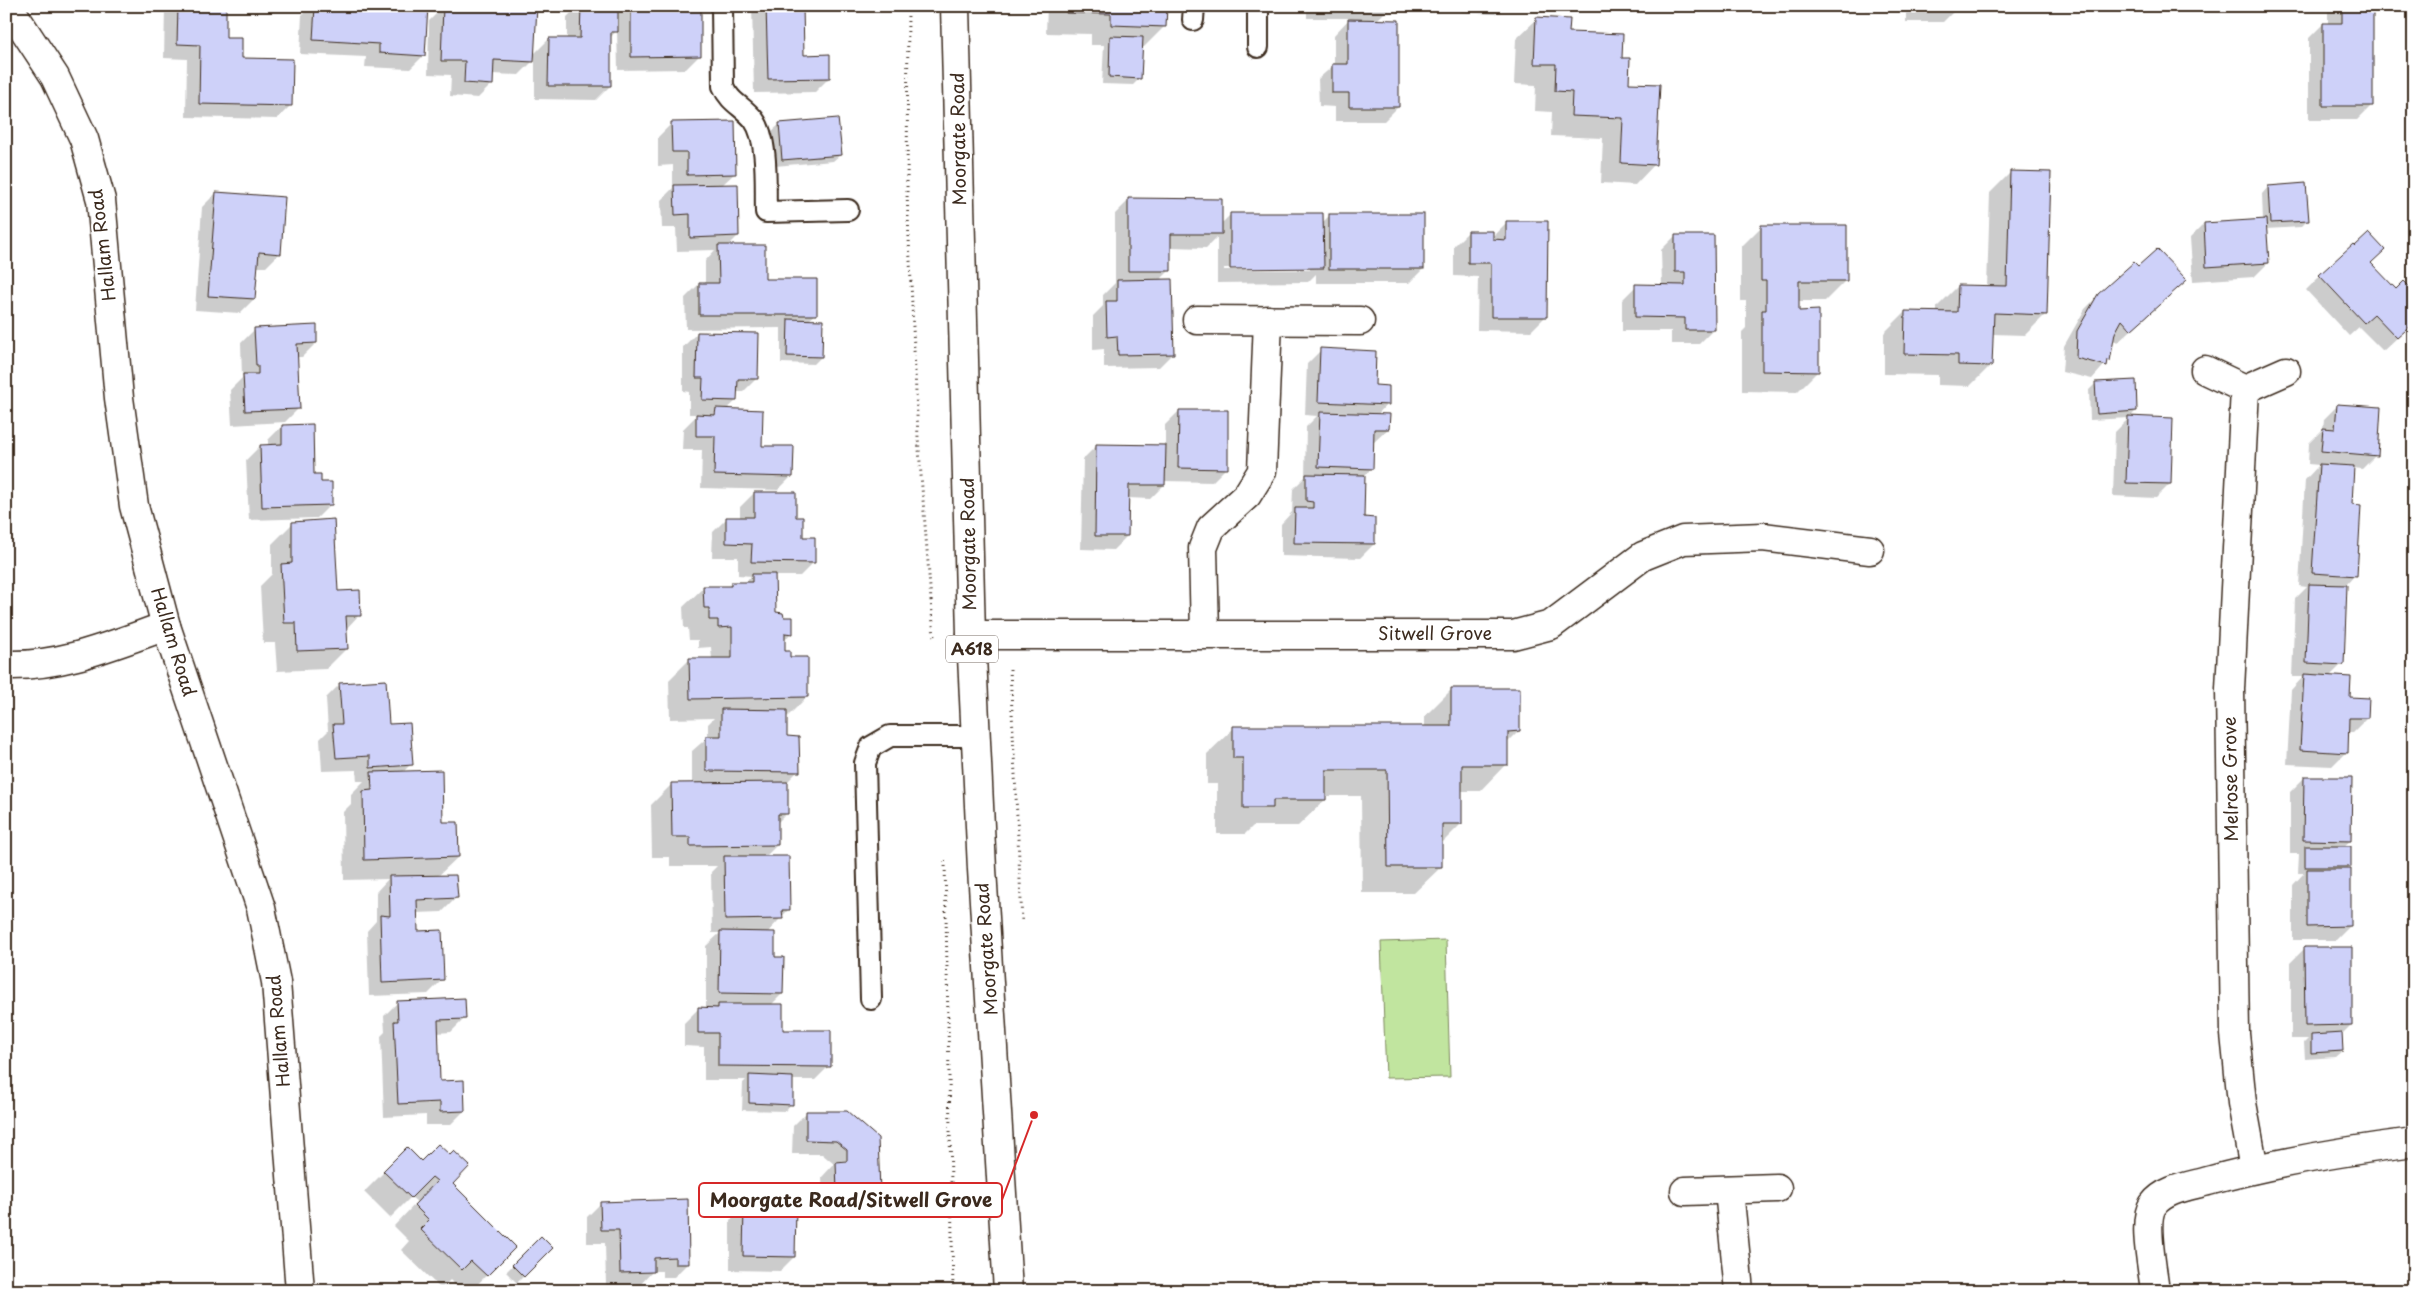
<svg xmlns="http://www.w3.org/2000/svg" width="2420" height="1297" font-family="'Playpen Sans',sans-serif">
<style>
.green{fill:#c1e59f;stroke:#7e885e}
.shadow{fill:#0003;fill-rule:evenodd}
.building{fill:#ced1f9;stroke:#3b2a1e}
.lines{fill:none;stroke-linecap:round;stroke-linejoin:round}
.service-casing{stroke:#3b2a1e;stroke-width:24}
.minor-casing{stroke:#3b2a1e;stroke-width:31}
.primary-casing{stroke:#3b2a1e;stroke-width:31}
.path{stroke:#3b2a1e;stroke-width:3;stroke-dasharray:1 4;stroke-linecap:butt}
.service{stroke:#fff;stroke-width:20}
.minor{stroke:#fff;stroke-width:28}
.primary{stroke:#fff;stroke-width:28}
.labels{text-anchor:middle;stroke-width:4;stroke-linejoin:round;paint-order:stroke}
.shield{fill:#fff;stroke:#766a62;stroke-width:1}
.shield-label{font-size:16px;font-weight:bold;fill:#3b2a1e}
.street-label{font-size:18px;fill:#3b2a1e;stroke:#fff}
.leader{fill:none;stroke:#d62828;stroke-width:2}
.callout-dot{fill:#d62828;stroke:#fff;stroke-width:2}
.callout{fill:#fff;stroke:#d62828;stroke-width:2}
.callout-label{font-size:19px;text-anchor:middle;font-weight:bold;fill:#3b2a1e}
</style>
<rect width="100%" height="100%" fill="#fff"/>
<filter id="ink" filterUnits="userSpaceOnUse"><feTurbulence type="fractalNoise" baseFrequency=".02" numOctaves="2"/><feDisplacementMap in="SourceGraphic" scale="10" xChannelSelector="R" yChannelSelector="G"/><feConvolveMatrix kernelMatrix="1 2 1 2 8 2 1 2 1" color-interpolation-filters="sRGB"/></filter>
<g filter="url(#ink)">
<polygon class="green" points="1446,940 1450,1077 1386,1078 1381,942"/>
<g class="shadow">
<polygon points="225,6 224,39 240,59 291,105 277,119 186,117 187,59 164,58 165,7"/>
<polygon points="310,6 426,6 424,55 410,69 365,67 366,57 300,54 302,15"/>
<polygon points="503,6 535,6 533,55 549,39 567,39 567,17 578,6 617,6 617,14 625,6 699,6 700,55 686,69 618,70 617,30 610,38 610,86 596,100 535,99 535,59 519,75 492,74 492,84 478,98 450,96 451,75 428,74 429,21 443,7 500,9"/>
<polygon points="752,6 802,6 802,56 829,78 815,92 754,93"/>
<polygon points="1047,6 1165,6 1165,26 1144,47 1141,47 1140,78 1133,85 1102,84 1104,45 1091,45 1091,34 1046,33"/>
<polygon points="1307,6 1391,6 1376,21 1398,107 1384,121 1335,121 1335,107 1319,106 1318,79 1334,65 1334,35 1350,18 1307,18"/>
<polygon points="1461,6 1503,6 1495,14 1461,12"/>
<polygon points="1866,6 1957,6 1957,8 1943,22 1906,22 1906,10 1866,10"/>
<polygon points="2296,6 2376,6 2372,7 2371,106 2357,120 2309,120 2309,38 2323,24 2328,24 2328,10 2296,10"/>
<polygon points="1537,19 1621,59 1655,164 1635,185 1601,183 1603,138 1551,136 1552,112 1535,111 1536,85 1514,84 1516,39"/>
<polygon points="837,120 840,155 833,161 775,166 772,131 779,125"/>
<polygon points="672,123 735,173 722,185 738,236 727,247 764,280 816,314 809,320 821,357 814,364 781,363 781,328 686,329 685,298 699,284 705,284 705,261 715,250 677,251 676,228 662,228 661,200 673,188 673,165 658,166 658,137"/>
<polygon points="2011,172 2046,314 2025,335 1992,334 1991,365 1970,386 1938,385 1938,375 1884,374 1884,333 1905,312 1937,313 1937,307 1958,286 1987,287 1990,193"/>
<polygon points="2268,187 2307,221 2301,227 2265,229 2268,263 2254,277 2193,281 2190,238 2204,224 2263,221 2262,194"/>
<polygon points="216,193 280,253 266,267 256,267 254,299 240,313 195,310 202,207"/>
<path d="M1129 200 1220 225 1231 214 1322 223 1330 215 1423 269 1409 283H1316V274L1308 282 1217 283V237L1206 248 1170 247V270L1159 281 1173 353 1159 367 1104 368V349L1093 350V316L1103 306V295L1115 283V214ZM1310 267V270H1224V268Z"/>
<polygon points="1507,222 1545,317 1531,331 1477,330 1478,277 1454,276 1454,246 1468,232 1492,237"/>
<polygon points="1762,226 1845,281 1825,301 1797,301 1797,312 1818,371 1797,392 1742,391 1742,332 1746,328 1746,301 1741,301 1741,247"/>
<polygon points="1675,236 1713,330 1699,344 1671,344 1671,331 1622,331 1622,300 1636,286 1662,286 1661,250"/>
<polygon points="2370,263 2414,322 2383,351 2359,327 2349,336 2306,290 2320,276"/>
<polygon points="2171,294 2117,343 2113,339 2109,360 2092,379 2062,372 2064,346 2085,309 2099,295"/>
<polygon points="255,329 316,343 302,357 296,357 299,408 285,422 232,425 230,390 242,378 241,343"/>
<polygon points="697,333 757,378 743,392 736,392 736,401 726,410 760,447 792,476 778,490 701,488 702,450 682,450 683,429 698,414 689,414 689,392 683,391 683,347"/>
<polygon points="1321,350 1374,386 1387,404 1377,415 1388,429 1373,443 1372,468 1363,477 1363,519 1374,544 1360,558 1281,556 1281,524 1292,512 1293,489 1305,477 1306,427 1317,416 1305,415 1307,364"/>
<polygon points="2095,384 2136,411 2129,418 2170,484 2156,498 2113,496 2115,432 2129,418 2090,420 2089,390"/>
<polygon points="2338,405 2376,455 2362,469 2353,468 2350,505 2355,575 2346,585 2342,664 2329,677 2367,718 2353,732 2347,732 2346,752 2332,766 2287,764 2291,690 2303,677 2292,677 2295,599 2307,587 2299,586 2305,480 2319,465 2308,464 2309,443 2323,429 2324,419"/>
<polygon points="1179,411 1226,468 1212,482 1164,481 1164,485 1150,499 1128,498 1127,536 1113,550 1081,549 1083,459 1097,445 1165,446 1165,425"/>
<polygon points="282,426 331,504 317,518 249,520 246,460 260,446 268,446 268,440"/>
<polygon points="754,493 794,518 801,539 814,562 800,576 774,576 775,614 791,633 784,641 784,652 807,697 786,718 786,738 798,771 787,782 787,813 777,823 777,845 765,857 789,909 767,933 782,994 771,1005 782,1031 829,1066 815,1080 792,1080 791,1104 785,1111 742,1110 743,1083 746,1080 704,1080 704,1047 684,1046 684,1023 698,1009 706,1009 706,946 720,933 712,933 711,872 717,866 670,866 670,857 652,857 651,805 672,784 692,784 692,751 708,737 708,724 714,718 670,719 669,680 690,659 712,659 711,647 698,648 698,640 689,640 688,628 684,628 683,607 704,587 728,587 731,583 744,583 752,576 738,575 738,557 712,557 713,532 727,518 740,518 740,507"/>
<polygon points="293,523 337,592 359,615 346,629 347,648 326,669 277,671 275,643 263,643 260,586 272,574 272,544"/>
<polygon points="340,684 387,725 411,764 403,772 442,824 458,857 438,876 456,898 442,912 416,913 417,932 442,980 428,994 369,996 367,931 376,921 376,892 388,879 344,880 343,812 351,804 351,794 364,781 357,781 356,770 322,771 320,739 328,731 326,698"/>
<polygon points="1452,689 1519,731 1506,744 1506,764 1480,791 1461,791 1461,824 1441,844 1441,867 1414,893 1362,893 1361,796 1325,796 1325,800 1298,826 1253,826 1245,834 1217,834 1217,784 1207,784 1207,754 1234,728 1425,727 1425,716"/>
<polygon points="2304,778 2350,841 2343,847 2350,867 2346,871 2350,926 2336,940 2293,940 2293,885 2304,873 2298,873 2299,854 2290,854 2290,792"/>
<polygon points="2305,948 2351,1025 2341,1035 2342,1051 2335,1057 2305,1059 2304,1043 2308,1039 2291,1039 2291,962"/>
<polygon points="398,1002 465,1018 451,1032 437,1033 439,1082 464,1111 450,1125 426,1125 426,1115 384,1117 381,1036 385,1032 384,1016"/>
<polygon points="807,1112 847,1113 878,1191 864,1205 823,1206 822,1177 834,1164 822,1154 792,1154 793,1126"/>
<polygon points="407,1149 514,1247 471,1291 461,1291 450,1280 441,1289 401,1250 409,1241 394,1226 417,1202 411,1197 390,1218 364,1192"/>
<polygon points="601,1203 688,1263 674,1277 662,1277 662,1271 653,1271 639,1286 606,1286 605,1243 587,1243 587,1217"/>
<polygon points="744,1207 794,1257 780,1271 730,1270 730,1221"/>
<polygon points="541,1237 551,1248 517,1283 506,1272"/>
</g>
<g class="building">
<polygon points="178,6 226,6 226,38 242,38 242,58 293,59 292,106 199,104 200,45 177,44"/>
<polygon points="315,6 428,6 425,56 379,53 379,44 313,40"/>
<polygon points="443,6 507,8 507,6 537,6 534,62 494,60 493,85 464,83 465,61 441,61"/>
<polygon points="581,6 618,6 618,32 611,32 611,86 548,86 549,38 580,38"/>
<polygon points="631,6 701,6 701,56 631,57"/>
<polygon points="766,6 803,6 804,55 830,54 830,78 768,79"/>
<polygon points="1066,6 1167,6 1166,27 1111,25 1111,14 1066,13"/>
<polygon points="1919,6 1958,6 1958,9 1919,8"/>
<polygon points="2342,6 2373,6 2373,106 2323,106 2323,23 2342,23"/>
<polygon points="1536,17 1570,19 1569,32 1623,34 1622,58 1630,58 1629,83 1660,84 1656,165 1621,163 1623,118 1571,116 1572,92 1555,91 1556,64 1534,64"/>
<polygon points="1348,19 1399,20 1399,107 1349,107 1349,93 1332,93 1332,64 1348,64"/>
<polygon points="1110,36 1143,37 1141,79 1109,77"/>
<polygon points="838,118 842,155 782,160 779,123"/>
<polygon points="735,121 736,174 687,175 687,152 672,152 671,122"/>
<polygon points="2010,171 2051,172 2047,315 1994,313 1992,366 1958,365 1958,355 1904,354 1905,311 1957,312 1958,285 2007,286"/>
<polygon points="2306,183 2309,221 2270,223 2268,186"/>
<polygon points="738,184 739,236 690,238 690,214 675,215 674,185"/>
<polygon points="216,192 285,197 281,254 259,252 255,299 208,296"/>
<polygon points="1128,198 1222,199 1222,234 1171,234 1171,271 1128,271"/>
<polygon points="1230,213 1323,213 1324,268 1230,269"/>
<rect x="1329" y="214" width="95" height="55"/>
<polygon points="2266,219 2269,263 2206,267 2204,223"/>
<polygon points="1506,221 1548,221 1547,317 1491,317 1491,263 1468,263 1468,231 1493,231 1493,239 1506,240"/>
<polygon points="1761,225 1847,225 1847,281 1799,281 1799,311 1819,310 1819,372 1762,371 1762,310 1766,310 1766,281 1761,281"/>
<polygon points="2369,233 2385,250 2371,263 2396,289 2404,281 2414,291 2414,323 2397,338 2374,314 2364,323 2319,275 2353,244 2355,246"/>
<polygon points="1675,235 1714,235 1715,330 1685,330 1685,318 1635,317 1635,284 1685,285 1685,272 1675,272"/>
<polygon points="718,245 765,245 765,279 817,279 817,315 699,315 699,283 719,283"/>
<polygon points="2157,249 2187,280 2131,330 2122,320 2115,333 2110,361 2108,360 2107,366 2076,358 2077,331 2098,294 2134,262 2138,266"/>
<polygon points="1172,279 1174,354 1118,355 1117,336 1107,337 1106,301 1117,301 1117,280"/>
<polygon points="788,319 823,320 822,357 787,356"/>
<polygon points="317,325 317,343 297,344 300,409 245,411 243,374 258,374 258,365 256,365 254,328"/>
<polygon points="697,332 759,333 758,379 738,379 737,401 702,400 703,378 696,378"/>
<polygon points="1320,348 1376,351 1375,385 1389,386 1389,405 1318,402"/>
<polygon points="2136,380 2137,411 2097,414 2095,382"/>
<polygon points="2337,404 2381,407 2378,456 2321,451 2323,428 2335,429"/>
<polygon points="716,408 763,410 762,446 794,446 793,477 714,475 715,436 696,436 696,414 715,415"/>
<polygon points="1179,410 1228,410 1228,469 1178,468"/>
<polygon points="1320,412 1390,414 1389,429 1374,429 1373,469 1318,467"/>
<polygon points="2128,416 2173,418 2171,484 2126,483"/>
<polygon points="313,424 314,474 321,474 321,482 332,482 332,505 262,507 260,445 282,444 282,425"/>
<polygon points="1096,444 1166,445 1165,485 1129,485 1128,536 1095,536"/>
<polygon points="2319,464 2354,466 2352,504 2361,505 2357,576 2312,573"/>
<polygon points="1306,474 1365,475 1364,517 1375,518 1375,544 1294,543 1295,508 1313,508 1313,502 1306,501"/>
<polygon points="754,492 796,492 796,517 803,517 803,537 815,537 815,563 751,562 752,544 726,543 726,517 754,517"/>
<polygon points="334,519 338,591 360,590 361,616 346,616 348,649 297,651 296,623 284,623 281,564 292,563 292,522"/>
<polygon points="752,574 775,574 776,612 783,613 784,617 793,617 793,634 785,633 785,651 790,651 790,657 808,657 808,697 690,699 689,658 732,658 732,627 718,628 718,620 709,620 709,608 704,608 703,586 731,586 731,582 752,582"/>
<polygon points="2309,584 2347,585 2344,665 2306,663"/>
<polygon points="2304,674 2351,677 2350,697 2369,698 2368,718 2349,718 2348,753 2300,750"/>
<polygon points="386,680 389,724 410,723 413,765 370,768 370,756 336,758 333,724 342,724 339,683"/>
<polygon points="1451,688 1520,688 1520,731 1508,732 1508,765 1462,765 1462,824 1442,824 1442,867 1388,867 1387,770 1326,770 1326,800 1273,800 1273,808 1243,808 1243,758 1233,758 1233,726 1451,726"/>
<polygon points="721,709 787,710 787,736 799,737 800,772 706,771 706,736 721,736"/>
<polygon points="442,770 443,822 458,822 459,857 364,860 363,791 372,790 371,772"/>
<polygon points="2304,777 2352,777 2351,841 2303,840"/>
<polygon points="788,782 788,814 778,814 778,845 690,846 690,837 672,837 671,783"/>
<rect x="2305" y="846" width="46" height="21"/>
<polygon points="724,856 789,856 790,910 782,910 783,919 725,920"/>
<polygon points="2307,869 2351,869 2351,926 2307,927"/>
<polygon points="456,875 458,898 417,900 418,931 442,930 444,980 382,983 380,915 390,916 389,876"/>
<polygon points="720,931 775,932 775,957 784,957 783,994 719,993"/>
<polygon points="2304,947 2352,947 2352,1025 2305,1026"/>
<polygon points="465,998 466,1019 438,1020 440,1081 464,1080 465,1111 440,1112 440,1102 398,1104 394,1021 398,1021 397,1001"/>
<polygon points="718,1004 783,1004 783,1030 831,1030 831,1067 718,1066 718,1033 698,1033 698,1007 718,1008"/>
<polygon points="2342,1033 2343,1051 2311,1053 2311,1035"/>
<polygon points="749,1075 793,1077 793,1105 749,1103"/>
<polygon points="806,1111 847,1111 878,1138 880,1191 837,1193 836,1162 847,1161 847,1150 836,1141 806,1140"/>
<polygon points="438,1144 450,1155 454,1151 470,1166 453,1184 516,1247 487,1276 471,1261 462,1270 420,1229 429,1220 414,1205 437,1181 432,1177 411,1198 383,1171 407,1147 421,1161"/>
<polygon points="688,1199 689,1264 675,1264 675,1257 654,1258 654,1272 620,1273 619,1230 601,1230 600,1202"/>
<polygon points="744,1206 796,1207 795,1257 743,1256"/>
<polygon points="541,1236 553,1248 524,1277 512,1265"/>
</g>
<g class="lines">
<defs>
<g id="service">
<path d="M722 6 723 86C730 103 743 106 754 120 769 141 765 187 766 212L848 210"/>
<polyline points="1193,20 1194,6"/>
<polyline points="1258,47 1258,6"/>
<polyline points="871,999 865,763 871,747 890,736 976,736"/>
</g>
<g id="minor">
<polyline points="9,7 55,77 84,139 101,200 119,398 134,506 166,626 261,908 276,982 300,1291"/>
<polyline points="1197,320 1360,321"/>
<polyline points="2205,370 2245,389 2286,371"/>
<polyline points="2245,389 2230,689 2235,1034 2242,1103 2254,1169"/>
<polyline points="1205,634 1203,548 1211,528 1247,495 1262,471 1268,320"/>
<polyline points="971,635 1513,635 1551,625 1643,556 1683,540 1763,537 1870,550"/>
<path d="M6 665C62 667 114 644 166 626"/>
<polyline points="1729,1190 1739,1291"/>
<polyline points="1685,1191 1777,1188"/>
<path d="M2155 1291C2153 1270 2142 1221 2153 1205 2164 1189 2191 1186 2208 1181 2276 1162 2344 1151 2414 1142"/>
</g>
<polyline id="primary" points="955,6 971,635 982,869 1008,1291"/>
</defs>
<use href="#service" class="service-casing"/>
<use href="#minor" class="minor-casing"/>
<use href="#primary" class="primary-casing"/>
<g class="path">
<polyline points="908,6 907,194 918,437 934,638"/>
<polyline points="1010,669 1022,922"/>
<polyline points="945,861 953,1291"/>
</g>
<use href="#service" class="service"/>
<use href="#minor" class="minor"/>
<use href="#primary" class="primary"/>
</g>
</g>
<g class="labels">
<rect class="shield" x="946" y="635.5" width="52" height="27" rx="4"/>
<g class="shield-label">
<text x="972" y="655">A618</text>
</g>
<g class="street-label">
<text transform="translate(959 139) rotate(-91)" y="6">Moorgate Road</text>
<text transform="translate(103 245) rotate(-97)" y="6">Hallam Road</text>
<text transform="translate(969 544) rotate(-91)" y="6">Moorgate Road</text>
<text x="1435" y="640">Sitwell Grove</text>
<text transform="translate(173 642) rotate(73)" y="6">Hallam Road</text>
<text transform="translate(2231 779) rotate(-91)" y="6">Melrose Grove</text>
<text transform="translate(987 949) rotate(-94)" y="6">Moorgate Road</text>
<text transform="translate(279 1031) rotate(-95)" y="6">Hallam Road</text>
</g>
</g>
<path class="leader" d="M1034 1115L1002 1200"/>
<circle class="callout-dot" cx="1034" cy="1115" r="5"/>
<rect class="callout" x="699" y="1183" width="303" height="34" rx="5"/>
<g class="callout-label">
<text x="851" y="1207">Moorgate Road/Sitwell Grove</text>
</g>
<rect width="2420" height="1297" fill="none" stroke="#fff" stroke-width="25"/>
<rect x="12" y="12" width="2395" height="1272" fill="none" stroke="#3b2a1e" stroke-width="2" filter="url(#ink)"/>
</svg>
